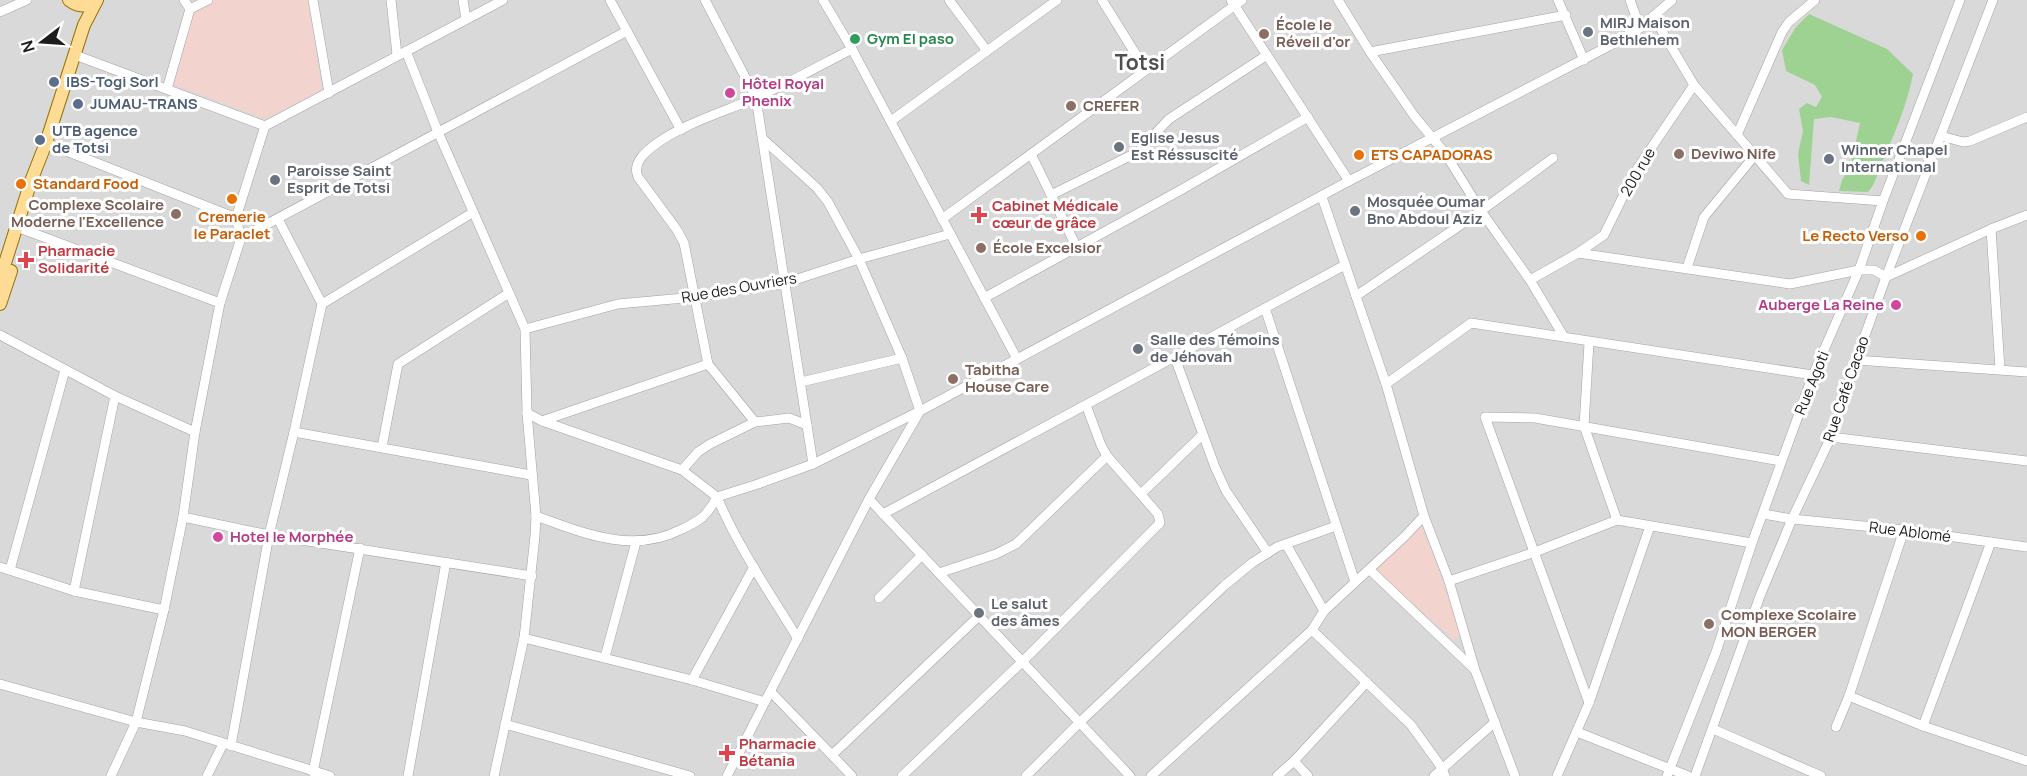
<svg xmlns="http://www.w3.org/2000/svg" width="2027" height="776" font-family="Manrope,sans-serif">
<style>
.residential{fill:#dad9d9}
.commercial{fill:#f2d3ce}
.forest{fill:#9ed292}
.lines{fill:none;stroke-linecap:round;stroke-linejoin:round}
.minor-casing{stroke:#a3a3a3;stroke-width:10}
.major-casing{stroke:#947200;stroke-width:14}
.minor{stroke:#fff;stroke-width:9}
.major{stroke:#ffdc95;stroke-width:12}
.worship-dot{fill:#6b7280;stroke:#fff;stroke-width:2}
.education-dot{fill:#8d6e63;stroke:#fff;stroke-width:2}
.leisure-dot{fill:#2e9e5b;stroke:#fff;stroke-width:2}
.service-dot{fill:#5c6f8a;stroke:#fff;stroke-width:2}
.hotel-dot{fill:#d1479c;stroke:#fff;stroke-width:2}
.food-dot{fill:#e8710a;stroke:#fff;stroke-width:2}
.health-dot{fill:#e0444e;stroke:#fff;stroke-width:2}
.labels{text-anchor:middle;stroke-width:6;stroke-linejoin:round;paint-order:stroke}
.worship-label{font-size:15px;font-weight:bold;fill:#5b616d;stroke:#fff;text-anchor:start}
.education-label{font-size:15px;font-weight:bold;fill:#785e54;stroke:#fff;text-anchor:start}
.leisure-label{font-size:15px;font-weight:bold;fill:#27864d;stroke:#fff;text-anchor:start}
.service-label{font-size:15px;font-weight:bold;fill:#4e5e75;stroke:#fff;text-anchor:start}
.hotel-label{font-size:15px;font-weight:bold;fill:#b23c85;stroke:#fff;text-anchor:start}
.food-label{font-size:15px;font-weight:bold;fill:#c56008;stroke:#fff;text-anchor:start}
.street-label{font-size:15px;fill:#1c1c1c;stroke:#fff}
.health-label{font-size:15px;font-weight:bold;fill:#be3a42;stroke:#fff;text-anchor:start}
.district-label{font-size:21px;font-weight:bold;fill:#4f4f4f;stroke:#fff}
</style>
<rect width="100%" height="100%" fill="#efebe1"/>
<rect class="residential" x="0" y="0" width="2027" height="776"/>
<g class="commercial">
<polygon points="212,0 308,0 322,90 266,119 171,84 188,11"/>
<polygon points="1422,525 1462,634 1454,640 1374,569"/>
</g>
<path class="forest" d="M1809 14 1887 49 1913 74C1907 106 1894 134 1882 163 1877 174 1876 183 1868 192L1839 191 1842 180 1850 168 1860 123 1831 117 1814 119 1809 185 1801 181 1798 154 1803 131 1799 109 1807 103 1816 107 1822 97 1815 85 1786 71 1782 50 1796 27Z"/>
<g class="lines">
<defs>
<g id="minor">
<polyline points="313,0 329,93"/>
<polyline points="391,0 397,55"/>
<polyline points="463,0 466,19"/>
<polyline points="610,0 681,130"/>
<polyline points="705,0 756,98 813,464"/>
<polyline points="823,0 852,49 1017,359"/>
<polyline points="949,0 987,51"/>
<polyline points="1102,0 1145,69"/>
<polyline points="1231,0 1349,181"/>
<polyline points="1338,0 1370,52 1415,117 1445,153 1481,211 1530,280 1564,337"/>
<polyline points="1558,0 1584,60"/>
<polyline points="1630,0 1640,28"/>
<polyline points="190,9 208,0"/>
<polyline points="0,12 27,0"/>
<polyline points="1653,16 1694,85 1788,194 1883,201"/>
<polyline points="406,51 438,132 525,329 527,413 536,516 535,536 524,638 494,776"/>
<polyline points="1370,52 1566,15"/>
<polyline points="75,55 265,126"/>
<polyline points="167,89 190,9 184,0"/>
<polyline points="891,121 1057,0"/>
<polyline points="1737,135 1782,32 1789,22 1815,0"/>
<polyline points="1941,136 1963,142 1970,141 2027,117"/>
<polyline points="46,143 236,218"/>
<polyline points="1031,154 1077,248"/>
<polyline points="1051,195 1138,152 1169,119 1267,55"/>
<polyline points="1322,197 1386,384 1424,516 1449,581 1475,670 1515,776"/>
<polyline points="942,219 1242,0"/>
<polyline points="22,229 220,303"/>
<polyline points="1991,229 2000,369"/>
<polyline points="241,238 627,31"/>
<polyline points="1578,253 1790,284 1859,270 1874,270 1886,277"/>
<polyline points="1687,268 1704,217 1755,155"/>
<polyline points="1886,277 1991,229 2027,215"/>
<polyline points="1530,280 1578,253 1604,235 1635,172 1694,85"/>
<polyline points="1356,296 1481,211 1553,158"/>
<polyline points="984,298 1179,191 1308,117"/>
<polyline points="322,304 472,213"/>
<polyline points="1265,308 1355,582"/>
<polyline points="525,329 618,304 695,297 785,283 859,259 950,234"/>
<polyline points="0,335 115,396 195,432"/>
<polyline points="1589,343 1584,426 1617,520"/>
<polyline points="1175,358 1215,467 1226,491 1268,553"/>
<polyline points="1856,360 2027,372"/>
<path d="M708 364 684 243 677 230 638 177C632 163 645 152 656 144 681 125 723 112 753 99 787 84 819 66 852 49"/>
<polyline points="801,382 902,358"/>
<polyline points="1386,384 1471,323 1813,375"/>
<path d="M527 413 542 421 682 470 717 497C707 516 700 521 680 530 632 554 583 533 536 516"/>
<polyline points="542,421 708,364 755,422"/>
<polyline points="294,432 531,475"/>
<polyline points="1831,437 2027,461"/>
<polyline points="382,447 398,364 509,293"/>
<polyline points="682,470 698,452 710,444 755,422 789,418 807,425"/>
<polyline points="1141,494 1202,435"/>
<polyline points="869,499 1130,776"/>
<polyline points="883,514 1345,265"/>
<polyline points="1763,514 1792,519 1904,530 2027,547"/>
<polyline points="183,517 269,535 532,576"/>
<polyline points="1286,544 1324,611"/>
<polyline points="0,567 74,591 164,610"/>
<polyline points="10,570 65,370"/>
<polyline points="1370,570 1474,669"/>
<polyline points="939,573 996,554 1016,544 1107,456"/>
<polyline points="1449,581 1535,552 1617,520 1752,543"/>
<polyline points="74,591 115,396"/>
<polyline points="879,598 922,555"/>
<polyline points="1312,630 1411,725 1442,768 1445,776"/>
<polyline points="524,638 692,680 765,702"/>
<path d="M798 639C770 593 738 547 717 497L758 484 813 464 920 411 1349 181 1609 46 1640 28 1672 0"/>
<polyline points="605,657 636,542"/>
<polyline points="692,680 754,567"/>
<polyline points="0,684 136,722 185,731 330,776"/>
<polyline points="771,692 852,776"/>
<polyline points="1849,696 1923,726 2027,761"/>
<polyline points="1589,703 1485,417 1535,418 1781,461"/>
<polyline points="505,724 690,776"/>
<polyline points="1923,726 1991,542"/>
<polyline points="1836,727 1849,696 1904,530"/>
<polyline points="1713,729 1821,776"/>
<polyline points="1577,732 1688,776"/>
<polyline points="231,746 269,535 294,432 322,304 278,219"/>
<polyline points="832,755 979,616"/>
<polyline points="1294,761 1308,776"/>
<polyline points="313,772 360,548"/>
<polyline points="111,776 136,722 164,610 183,517 195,432 220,303 241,238 236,218 265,126 503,0"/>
<polyline points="207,776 223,744"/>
<polyline points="408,776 446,562"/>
<polyline points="727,776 869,499 920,411 902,358 859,259 828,202 817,188 763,139"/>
<polyline points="902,776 1022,662 1160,523 1158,514 1107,456 1101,445 1086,405"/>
<polyline points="1026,776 1080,722 1224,586 1252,563 1277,547 1336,526"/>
<polyline points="1151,776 1312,630 1324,611 1404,537 1424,516"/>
<polyline points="1277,776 1294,761 1367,682"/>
<polyline points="1434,776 1495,722"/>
<polyline points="1557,776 1589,703 1650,526"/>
<polyline points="1667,776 1716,652 1752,543 1813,375 1859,270 1883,201 1960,0"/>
<polyline points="1695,776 1760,596 1792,519 1831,437 1856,360 1886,277 1993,0"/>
</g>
<g id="major">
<path d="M69 0C78 7 87 7 96 0"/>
<polyline points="0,279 31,181 46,143 84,25 97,0"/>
<polyline points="0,304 11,271"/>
</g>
</defs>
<use href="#minor" class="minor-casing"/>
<use href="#major" class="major-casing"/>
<use href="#minor" class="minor"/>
<use href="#major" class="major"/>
</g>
<g class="worship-dot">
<circle cx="1588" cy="32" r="6"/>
<circle cx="1119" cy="147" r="6"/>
<circle cx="1829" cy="159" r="6"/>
<circle cx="275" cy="180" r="6"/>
<circle cx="1355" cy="211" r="6"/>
<circle cx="1138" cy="349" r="6"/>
<circle cx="979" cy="613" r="6"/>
</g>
<g class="education-dot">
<circle cx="1264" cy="34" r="6"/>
<circle cx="1071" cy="106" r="6"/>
<circle cx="1679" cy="154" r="6"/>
<circle cx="176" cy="214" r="6"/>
<circle cx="981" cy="248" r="6"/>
<circle cx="953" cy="379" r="6"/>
<circle cx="1709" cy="624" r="6"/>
</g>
<circle class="leisure-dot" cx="855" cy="39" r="6"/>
<g class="service-dot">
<circle cx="54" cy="82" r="6"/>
<circle cx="78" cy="104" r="6"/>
<circle cx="40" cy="140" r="6"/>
</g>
<g class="hotel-dot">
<circle cx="730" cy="93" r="6"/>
<circle cx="1896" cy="305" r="6"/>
<circle cx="218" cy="537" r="6"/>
</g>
<g class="food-dot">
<circle cx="1359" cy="155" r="6"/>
<circle cx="21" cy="184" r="6"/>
<circle cx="232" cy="199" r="6"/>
<circle cx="1921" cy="236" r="6"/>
</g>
<g class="health-dot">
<path d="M976 206h6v6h6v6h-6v6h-6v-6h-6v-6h6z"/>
<path d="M23 251h6v6h6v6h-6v6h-6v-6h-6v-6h6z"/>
<path d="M724 744h6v6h6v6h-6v6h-6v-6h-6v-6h6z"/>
</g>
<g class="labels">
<g class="worship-label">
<text x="1600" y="28">MIRJ Maison<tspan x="1600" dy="17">Bethlehem</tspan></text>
<text x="1131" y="143">Eglise Jesus<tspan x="1131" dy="17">Est Réssuscité</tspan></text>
<text x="1841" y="155">Winner Chapel<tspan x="1841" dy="17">International</tspan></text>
<text x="287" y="176">Paroisse Saint<tspan x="287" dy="17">Esprit de Totsi</tspan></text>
<text x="1367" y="207">Mosquée Oumar<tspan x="1367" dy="17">Bno Abdoul Aziz</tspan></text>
<text x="1150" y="345">Salle des Témoins<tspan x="1150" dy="17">de Jéhovah</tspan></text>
<text x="991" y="609">Le salut<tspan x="991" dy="17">des âmes</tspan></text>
</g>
<g class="education-label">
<text x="1276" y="30">École le<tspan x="1276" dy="17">Réveil d'or</tspan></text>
<text x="1083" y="111">CREFER</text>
<text x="1691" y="159">Deviwo Nife</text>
<text x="164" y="210" text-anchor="end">Complexe Scolaire<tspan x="164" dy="17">Moderne l'Excellence</tspan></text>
<text x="993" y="253">École Excelsior</text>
<text x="965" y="375">Tabitha<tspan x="965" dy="17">House Care</tspan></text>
<text x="1721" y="620">Complexe Scolaire<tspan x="1721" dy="17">MON BERGER</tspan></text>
</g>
<g class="leisure-label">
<text x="867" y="44">Gym El paso</text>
</g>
<g class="service-label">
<text x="66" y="87">IBS-Togi Sorl</text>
<text x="90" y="109">JUMAU-TRANS</text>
<text x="52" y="136">UTB agence<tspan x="52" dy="17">de Totsi</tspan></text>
</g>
<g class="hotel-label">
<text x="742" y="89">Hôtel Royal<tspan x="742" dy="17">Phenix</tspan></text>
<text x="1884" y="310" text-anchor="end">Auberge La Reine</text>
<text x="230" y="542">Hotel le Morphée</text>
</g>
<g class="food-label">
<text x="1371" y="160">ETS CAPADORAS</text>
<text x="33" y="189">Standard Food</text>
<text x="232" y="222" text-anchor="middle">Cremerie<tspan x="232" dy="17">le Paraclet</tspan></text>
<text x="1909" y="241" text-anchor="end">Le Recto Verso</text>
</g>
<g class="street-label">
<text transform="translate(1638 172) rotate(-60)" y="5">200 rue</text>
<text transform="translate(739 288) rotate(-10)" y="5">Rue des Ouvriers</text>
<text transform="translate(1812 383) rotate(-68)" y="5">Rue Agoti</text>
<text transform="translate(1846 389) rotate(-71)" y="5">Rue Café Cacao</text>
<text transform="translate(1910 532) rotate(7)" y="5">Rue Ablomé</text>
</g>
<g class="health-label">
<text x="992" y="211">Cabinet Médicale<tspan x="992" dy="17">cœur de grâce</tspan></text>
<text x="38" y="256">Pharmacie<tspan x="38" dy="17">Solidarité</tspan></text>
<text x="739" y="749">Pharmacie<tspan x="739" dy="17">Bétania</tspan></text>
</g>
<g class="district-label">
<text x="1140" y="70">Totsi</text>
</g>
</g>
<g transform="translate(42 42) rotate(253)" stroke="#ffffff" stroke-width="4.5" paint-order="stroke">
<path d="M0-4.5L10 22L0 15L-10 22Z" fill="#1c1c1c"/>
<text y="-9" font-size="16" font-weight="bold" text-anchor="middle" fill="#1c1c1c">N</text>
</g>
</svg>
